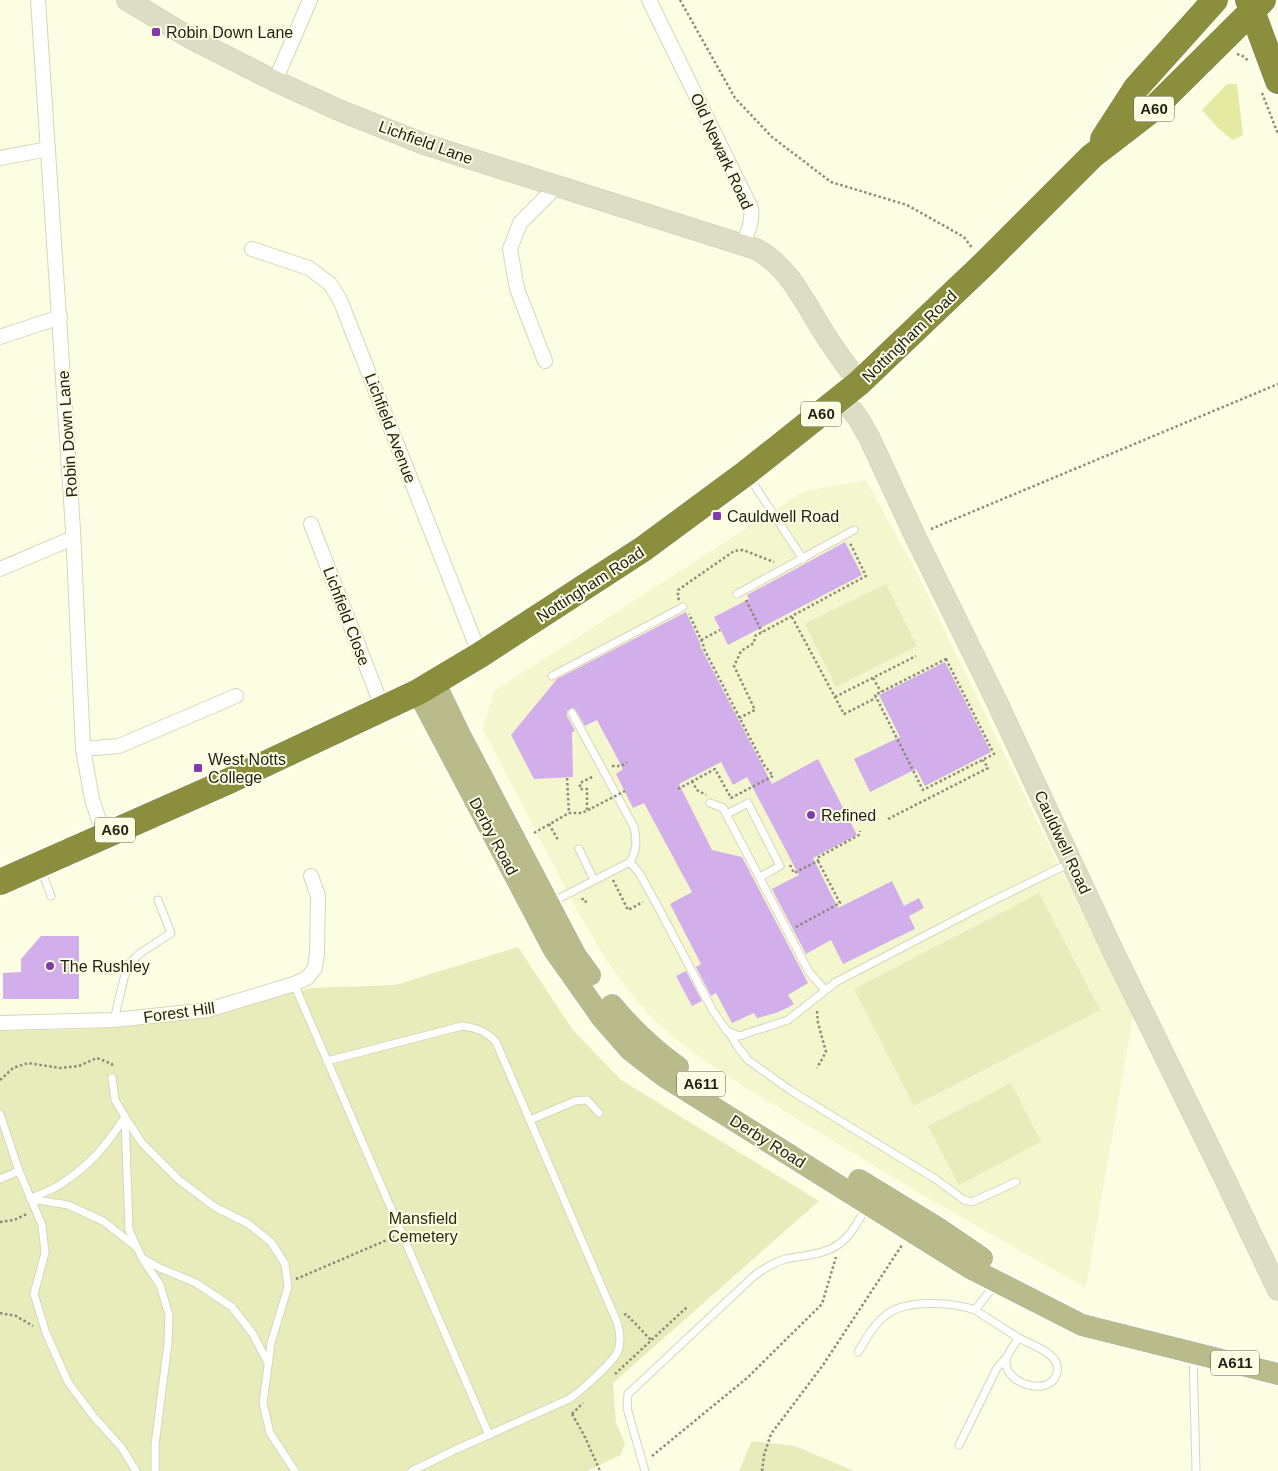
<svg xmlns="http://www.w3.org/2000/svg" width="1278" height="1471" font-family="Helvetica,sans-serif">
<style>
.built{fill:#f4f7ce}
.green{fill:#e8ecbb}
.water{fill:#e5eaa3}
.building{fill:#d2afea}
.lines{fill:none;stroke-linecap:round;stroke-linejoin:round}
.lane-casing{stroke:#d5d7b7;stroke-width:9}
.street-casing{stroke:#d5d7b7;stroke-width:16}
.secondary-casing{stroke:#d5d7b7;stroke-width:22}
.primary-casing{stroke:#fff;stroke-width:25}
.highway-casing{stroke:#fff;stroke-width:29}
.path{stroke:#8b8c79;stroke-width:2.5;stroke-dasharray:2.5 2.5;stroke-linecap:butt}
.lane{stroke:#fff;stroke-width:7}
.street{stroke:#fff;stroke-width:14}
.secondary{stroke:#dcddc4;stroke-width:20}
.primary{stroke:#b9bb8a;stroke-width:22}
.highway{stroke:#8b8e3c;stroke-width:26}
.path-bridge{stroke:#8b8c79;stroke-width:2.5;stroke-dasharray:2.5 2.5;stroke-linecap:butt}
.poi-dot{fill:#8439ab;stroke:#fcfee4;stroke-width:2}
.labels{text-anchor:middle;stroke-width:4;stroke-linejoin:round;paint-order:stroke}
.shield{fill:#fcfee4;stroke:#616352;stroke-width:1}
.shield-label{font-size:15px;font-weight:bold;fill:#1f2014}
.poi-label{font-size:16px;fill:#1f2014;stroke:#fcfee4;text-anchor:start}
.street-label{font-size:16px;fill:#1f2014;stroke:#fcfee4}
.park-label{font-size:16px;fill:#2b2c0d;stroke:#fcfee4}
</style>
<rect width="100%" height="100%" fill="#fcfee4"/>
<polygon class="built" points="866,480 918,575 1054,856 1071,888 1133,1016 1086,1288 926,1197 749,1090 724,1074 678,1041 653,1019 629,991 605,958 577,910 483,729 494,691 804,491"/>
<g class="green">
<polygon points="886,584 917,646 836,687 805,624"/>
<polygon points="1039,893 1100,1010 914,1106 854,989"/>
<polygon points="518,947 572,1029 621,1080 819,1201 613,1383 616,1423 625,1443 621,1455 587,1471 0,1471 0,1031 90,1029 209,1015 310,988 395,985"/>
<polygon points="1011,1083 1041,1142 959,1185 928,1126"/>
<polygon points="752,1441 795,1446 854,1471 739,1471"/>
</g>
<polygon class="water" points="1227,84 1237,84 1243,135 1233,140 1220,130 1202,110"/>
<g class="building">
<polygon points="845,542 862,575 728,645 714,617 749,599 747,595"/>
<polygon points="686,612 701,645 700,646 772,784 818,759 857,835 813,858 838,908 892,881 904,906 919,898 924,908 909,916 915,929 843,964 831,940 806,954 772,889 799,875 747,777 733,785 721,762 679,784 712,850 742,857 808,983 788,995 794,1004 789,1007 776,1013 757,1018 754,1013 732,1023 716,993 711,996 696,967 701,964 670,904 692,892 644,803 633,808 616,774 623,769 597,720 585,726 575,709 572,708 567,711 567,716 575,731 572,732 573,777 534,779 511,735 557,679"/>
<polygon points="945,662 991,752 925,786 916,769 870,792 854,759 900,737 879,695"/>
<polygon points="41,936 79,936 79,999 3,999 3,973 21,972 21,959"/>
<polygon points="686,971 702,1001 692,1006 676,976"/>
</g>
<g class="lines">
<defs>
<g id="lane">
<polyline points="749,477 803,559"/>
<polyline points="737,594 854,530"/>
<polyline points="552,676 683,607"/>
<polyline points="710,803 723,808 809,972 825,990"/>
<polyline points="727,814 748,803 780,866 760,877"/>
<polyline points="579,849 594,880"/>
<polyline points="630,862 640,874 657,905 713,1011 727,1031 739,1036 788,1020 836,982 980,907 1070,863"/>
<polyline points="41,869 51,896"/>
<path d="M552 902 630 862C637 850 637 841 634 827L572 713"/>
<polyline points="294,984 489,1435"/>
<polyline points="114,1020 127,966 139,954 171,933 158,900"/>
<polyline points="728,1031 738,1047 748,1060 790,1090 937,1180 964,1200 972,1202 1016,1182"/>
<path d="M327 1061 462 1026C477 1028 486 1031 496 1042L617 1322C620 1332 622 1343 617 1353 610 1365 581 1391 569 1399L457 1449 412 1471"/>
<polyline points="112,1078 115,1100 125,1117 129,1230 142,1258 160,1285 169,1315 168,1343 155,1445 155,1471"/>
<polyline points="0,1114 19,1171 42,1225 45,1253 34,1294 46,1333 68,1382 94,1417 122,1448 136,1471"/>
<polyline points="530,1120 575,1101 587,1100 599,1113"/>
<polyline points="0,1179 19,1171"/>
<path d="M30 1199C40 1194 52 1190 61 1184 90 1165 106 1146 125 1117L142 1143 179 1180 215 1207 247 1223 271 1242 285 1264 288 1287 271 1343 263 1403 270 1433 295 1471"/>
<polyline points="31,1199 68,1205 103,1221 135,1246"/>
<polyline points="144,1259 160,1268 196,1283 232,1307 253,1334 268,1363"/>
<path d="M975 1310C989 1319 1003 1328 1017 1337 1029 1344 1045 1348 1054 1359 1057 1363 1058 1368 1057 1373 1050 1398 1005 1384 1006 1362 1006 1354 1014 1345 1019 1338"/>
<path d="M858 1352C866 1339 874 1324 886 1315 906 1299 952 1302 975 1310L996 1283"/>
<polyline points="1193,1355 1196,1471"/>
<polyline points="959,1445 997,1368 1006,1358"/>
<path d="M645 1471 627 1408 628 1394 755 1275C765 1268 774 1262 786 1259 804 1255 824 1255 839 1244 852 1235 859 1219 867 1206"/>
</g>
<g id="street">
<polyline points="38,0 73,530 83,749 92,799 104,835"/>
<path d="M649 0 751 208C753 222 748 232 742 245"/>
<polyline points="275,81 310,0"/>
<polyline points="0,158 48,149"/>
<polyline points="252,249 309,268 330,284 340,300 480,655"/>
<polyline points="0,337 60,317"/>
<polyline points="545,361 517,289 510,249 520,223 557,186"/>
<polyline points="311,524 383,709"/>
<polyline points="0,569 73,538"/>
<polyline points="83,749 119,746 236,696"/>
<polyline points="0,1023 114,1020 208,1010 294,984 307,978 315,968 317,953 318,896 311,876"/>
</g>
<g id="secondary">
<path d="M127 0 192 39 275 81 341 111 424 144 756 249C790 267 805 304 826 336 836 352 848 367 859 383"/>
<polyline points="842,397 858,418 869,437 915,536 996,700 1113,951 1223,1175 1278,1290"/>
</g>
<g id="primary">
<polyline points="435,683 458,731 576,956 590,975"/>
<polyline points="418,692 554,950 602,1018 630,1050 665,1077 970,1268 1082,1325 1278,1374"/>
<path d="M612 1005C631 1028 653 1049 678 1067"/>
<polyline points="859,1180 941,1230 982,1258"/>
</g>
<g id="highway">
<polyline points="1248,0 1278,81"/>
<polyline points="1103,139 1136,88 1215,0"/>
<polyline points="0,882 231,780 418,692 480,655 643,549 746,473 859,383 984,264 1092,156 1153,109 1263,0"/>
</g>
</defs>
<use href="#lane" class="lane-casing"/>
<use href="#street" class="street-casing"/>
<use href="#secondary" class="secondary-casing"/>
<use href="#primary" class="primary-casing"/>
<use href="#highway" class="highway-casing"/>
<g class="path">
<polyline points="680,0 735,98 772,137 831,182 907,205 964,237 973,249"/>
<polyline points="1237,54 1245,57 1248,61"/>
<polyline points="1262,93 1278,134"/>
<polyline points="931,529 1278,384"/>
<polyline points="679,600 678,597 678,590 734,551 743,550 774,562"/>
<polyline points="746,600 762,632"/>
<polyline points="792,617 844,714 876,698"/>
<polyline points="701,640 720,630"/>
<polygon points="946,659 994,754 923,790 875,695"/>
<polyline points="873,678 881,692"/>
<polyline points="835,697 916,656"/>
<polyline points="739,718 755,710 734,666 741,651 754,643 755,636 866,576 850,543"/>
<polyline points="612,766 621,766 627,762"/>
<polyline points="567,778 569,813"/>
<polyline points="692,781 697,790 706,795"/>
<polyline points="678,789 715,769 731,798 773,776 764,765 704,649 703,644 689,614"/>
<polyline points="587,810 587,789 580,789 580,783 594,776"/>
<polyline points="888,819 988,768 983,760"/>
<polyline points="549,824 558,840"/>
<polyline points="534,833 569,813 582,813 592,808"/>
<polyline points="790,865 794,873 818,861 817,858 859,835 860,831"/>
<polyline points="613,880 628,910 643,902"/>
<polyline points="582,898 584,902 588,901"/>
<polyline points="796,927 840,903 818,861"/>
<polyline points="817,1011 818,1023 826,1052 817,1068"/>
<polyline points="0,1080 13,1068 28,1063 60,1068 79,1066 97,1058 112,1064 112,1068"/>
<polyline points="0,1222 14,1220 27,1214"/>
<polyline points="296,1279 394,1237"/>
<polyline points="0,1313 16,1316 33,1326"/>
<polyline points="624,1315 626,1314 651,1340"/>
<polyline points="615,1374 687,1307"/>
<polyline points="572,1414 583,1403"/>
<polyline points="572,1414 584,1435 600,1471"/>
<polyline points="652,1456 747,1378 822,1304 836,1257"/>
<polyline points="762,1471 764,1455 771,1434 823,1365 902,1245"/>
</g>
<use href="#lane" class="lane"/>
<use href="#street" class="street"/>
<use href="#secondary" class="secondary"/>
<use href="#primary" class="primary"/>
<use href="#highway" class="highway"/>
<polyline class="path-bridge" points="592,808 625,791"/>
</g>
<g class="poi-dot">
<rect x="151" y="27" width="10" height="10" rx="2.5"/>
<rect x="712" y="511" width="10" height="10" rx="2.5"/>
<rect x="193" y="763" width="10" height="10" rx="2.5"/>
<circle cx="811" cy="815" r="5"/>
<circle cx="50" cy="966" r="5"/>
</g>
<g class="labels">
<g class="shield">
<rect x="1134" y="96.5" width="40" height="25" rx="4"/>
<rect x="801" y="401.5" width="40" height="25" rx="4"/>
<rect x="95" y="817.5" width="40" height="25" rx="4"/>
<rect x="677" y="1071.5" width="48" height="25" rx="4"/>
<rect x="1211" y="1350.5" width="48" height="25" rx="4"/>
</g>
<g class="shield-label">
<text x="1154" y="114">A60</text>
<text x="821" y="419">A60</text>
<text x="115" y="835">A60</text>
<text x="701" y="1089">A611</text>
<text x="1235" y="1368">A611</text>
</g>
<g class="poi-label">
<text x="166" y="38">Robin Down Lane</text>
<text x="727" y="522">Cauldwell Road</text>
<text x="208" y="765">West Notts<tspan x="208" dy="18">College</tspan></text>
<text x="821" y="821">Refined</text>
<text x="60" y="972">The Rushley</text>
</g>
<g class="street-label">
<text transform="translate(426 142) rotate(20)" y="6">Lichfield Lane</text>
<text transform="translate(722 151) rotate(65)" y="6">Old Newark Road</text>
<text transform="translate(909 336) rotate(-44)" y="6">Nottingham Road</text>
<text transform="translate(391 428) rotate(69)" y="6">Lichfield Avenue</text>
<text transform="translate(67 434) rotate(-94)" y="6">Robin Down Lane</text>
<text transform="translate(590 584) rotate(-33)" y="6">Nottingham Road</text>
<text transform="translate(347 616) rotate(69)" y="6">Lichfield Close</text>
<text transform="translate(494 836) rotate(62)" y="6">Derby Road</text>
<text transform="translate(1063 842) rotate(65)" y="6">Cauldwell Road</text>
<text transform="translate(179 1012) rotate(-8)" y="6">Forest Hill</text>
<text transform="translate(768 1141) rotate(32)" y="6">Derby Road</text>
</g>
<g class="park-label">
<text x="423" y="1224">Mansfield<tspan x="423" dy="18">Cemetery</tspan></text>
</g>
</g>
</svg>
